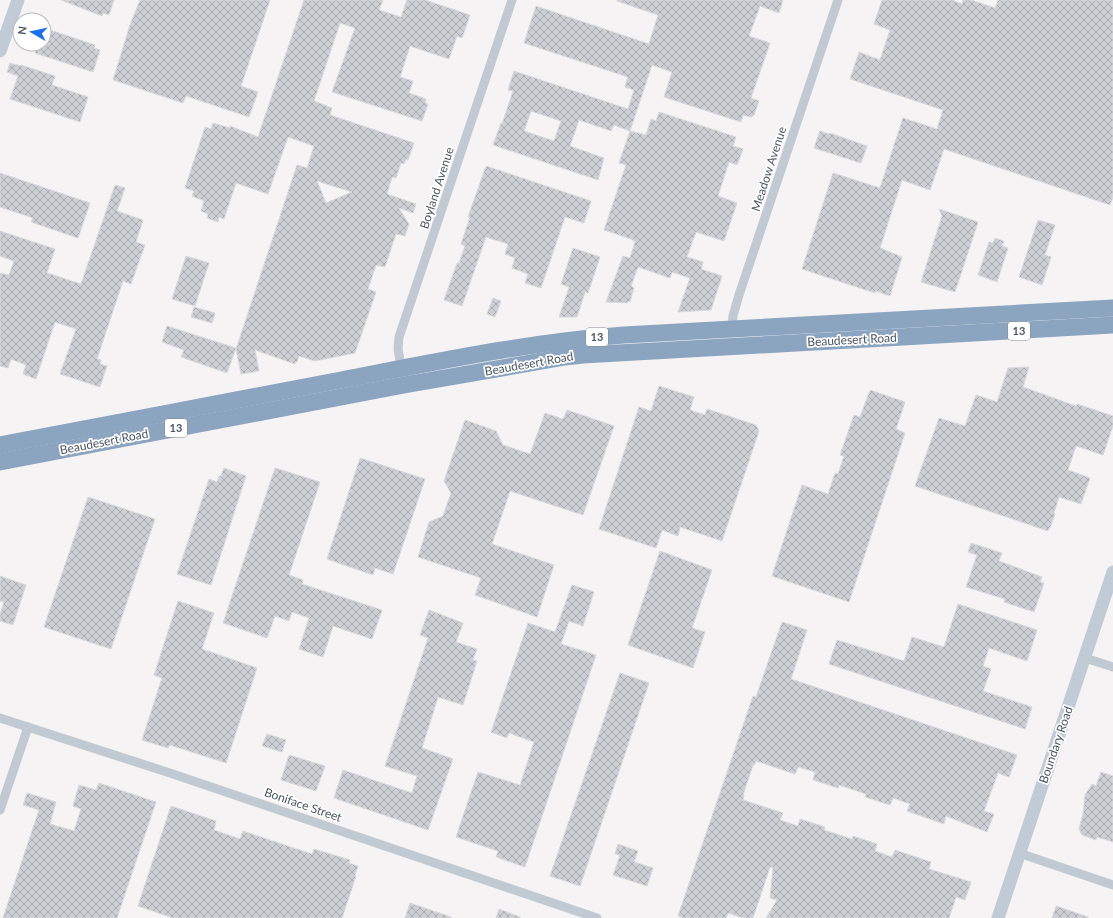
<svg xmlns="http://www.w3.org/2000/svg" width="1113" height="918" font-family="Lato,sans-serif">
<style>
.building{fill:url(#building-cross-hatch);stroke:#d7d9de;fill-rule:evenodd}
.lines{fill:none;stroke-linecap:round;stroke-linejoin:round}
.street{stroke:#c1cad2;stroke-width:9}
.secondary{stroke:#c1cbd6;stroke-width:13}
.highway{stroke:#8ba5c1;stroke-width:17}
.labels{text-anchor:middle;stroke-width:3.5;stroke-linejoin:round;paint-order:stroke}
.shield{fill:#fff;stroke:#808990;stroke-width:1}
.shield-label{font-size:11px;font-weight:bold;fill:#4a5661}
.street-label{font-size:12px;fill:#4a5661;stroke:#fff}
</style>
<defs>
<pattern id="building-cross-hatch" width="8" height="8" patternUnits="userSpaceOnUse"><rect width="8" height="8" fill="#cdcfd5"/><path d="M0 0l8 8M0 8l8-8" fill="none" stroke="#a8abb0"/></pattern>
</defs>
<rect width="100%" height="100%" fill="#f5f3f3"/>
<g class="building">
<polygon points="61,0 114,0 109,15 103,13 102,16"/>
<polygon points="140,0 270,0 241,86 258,92 249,117 186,96 183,103 113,80 130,25"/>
<path d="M304 0H383L379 10 401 17 407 0H425L470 15 462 38 457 36 449 59 410 46 400 77 413 81 409 93 426 99 425 103 428 104 422 121 332 92 355 28 340 23 314 101 332 108 330 115 414 143 408 160 406 159 404 164 401 163 396 178 392 177 387 194 416 204 413 213 399 208 409 224 405 236 396 234 385 267 376 265 368 289 376 292 355 353 315 361 299 356 297 362H296L295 364 255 350 259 371 241 374 236 349 297 165 307 168 314 146 288 137 268 194 236 183 224 219 219 217 218 222 207 218 208 214 201 211 204 201 192 196 194 191 185 188 205 127 211 129 213 123 230 128V126L258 137ZM317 181 352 192 326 203Z"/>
<path d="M617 0H783L779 13 760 6 749 36 770 43 751 98 759 101 754 115 751 117 743 115 741 122 664 97 672 72 652 65 630 131 614 125 611 131 579 120 570 146 604 158 598 180 493 145 501 123 502 124 513 91 508 90 514 71 628 109 634 90 625 87 628 77 524 43 536 6 649 44 658 15 617 1ZM531 111 561 121 554 141 524 131Z"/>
<polygon points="882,0 952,0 962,4 963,0 971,0 995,8 998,0 1113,0 1113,197 1110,205 944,149 930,190 902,180 880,248 902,257 890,296 876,291 875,293 802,269 833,173 880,188 903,118 937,129 943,110 850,79 859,52 880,60 890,30 874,24"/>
<polygon points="44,28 95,45 94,48 100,50 93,72 35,53 38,44 44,44"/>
<polygon points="10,63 21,66 21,65 55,76 52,85 88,97 80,122 10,99 18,76 7,72"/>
<polygon points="659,112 736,137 733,146 743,149 737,165 729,162 718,196 737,203 724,241 696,232 687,257 703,262 701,269 722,276 711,310 678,312 690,278 672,272 670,278 638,267 631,286 634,288 630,302 628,301 627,303 606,302 623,256 630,258 635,242 631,239 604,230 626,165 619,163 630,131 646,135 651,119 656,121"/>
<polygon points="820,131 829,134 830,133 867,146 861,163 814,148"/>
<polygon points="486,166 591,201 584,223 565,217 541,288 525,283 528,274 512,268 515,258 505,254 508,244 486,237 462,306 444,300 457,263 459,263 465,246 461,244 470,217 468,217"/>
<polygon points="0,173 90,203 78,238 31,222 33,218 0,207"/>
<polygon points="115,185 125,188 117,211 143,220 136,242 145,245 131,284 123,281 97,359 101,360 100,364 107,366 100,387 60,374 76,329 55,322 36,379 23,374 26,365 11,359 8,368 0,366 0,273 9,275 14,261 0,256 0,231 55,249 47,273 81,284"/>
<polygon points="939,209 978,222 955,292 921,282 942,216"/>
<polygon points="1038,220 1055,225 1045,255 1051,257 1042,285 1019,277"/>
<polygon points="995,238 1004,241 1002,246 1008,248 997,282 978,275 989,242 993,243"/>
<polygon points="573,248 600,257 588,293 585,292 577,317 559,317 569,287 561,284"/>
<polygon points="186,256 209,263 195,306 172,299"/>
<polygon points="493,298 501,301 495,317 487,314"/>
<polygon points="194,307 215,313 212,323 191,317"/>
<polygon points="167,326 236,348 227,373 181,357 184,350 162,342"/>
<polygon points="1029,367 1023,387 1076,406 1077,404 1113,416 1113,426 1103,455 1076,446 1068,470 1090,478 1081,504 1059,497 1054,513 1055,514 1050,528 1049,528 1048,531 915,486 939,418 965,426 976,395 997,402 1008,368"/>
<polygon points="659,386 694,397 690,410 705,415 707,409 756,425 759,431 722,541 680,527 678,536 662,530 656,548 599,529 639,407 651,411"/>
<polygon points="870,390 905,402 896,429 905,433 849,602 772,576 802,485 828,494 835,473 838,474 844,456 840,455 854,415 860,417"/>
<polygon points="567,410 614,426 583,515 510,491 492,544 554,565 537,617 475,595 481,578 418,557 429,522 443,516 451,493 444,481 465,420 496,431 503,445 530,454 545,413 563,419"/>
<polygon points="360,458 425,479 393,574 375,568 373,575 327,559"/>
<polygon points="224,468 246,476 211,585 177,574 209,479 217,482 219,476 221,476"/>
<polygon points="275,468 320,482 289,575 303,580 302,584 382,610 372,639 333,626 323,657 299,649 309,618 292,612 289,621 275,616 267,638 223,623"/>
<polygon points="88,497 155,519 111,649 44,627"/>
<polygon points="971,543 1002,553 999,561 1042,577 1040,582 1044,583 1034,612 1004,602 1005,599 966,587 977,555 968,552"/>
<polygon points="660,551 712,570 692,628 705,632 693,668 628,645"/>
<polygon points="0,576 26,585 13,625 0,621 0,614 4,602 0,601"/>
<polygon points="572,585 594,592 583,626 569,621 561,644 596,655 525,867 496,857 498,851 456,837 478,772 520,785 534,742 509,733 507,738 491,732 528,623 555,632"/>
<polygon points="178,601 214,613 202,649 257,668 226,763 170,745 168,748 142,740 162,678 154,675"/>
<polygon points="958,604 1037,630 1027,661 989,648 983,666 991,669 983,691 1032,707 1025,729 829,664 837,640 904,661 912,637 944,647"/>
<polygon points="429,610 463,623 456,642 477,649 473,660 477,661 463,705 438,697 422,748 453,759 428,830 334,798 343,770 412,793 417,776 385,766 428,638 420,635"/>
<polygon points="782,622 807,630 791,679 1017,755 1009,777 998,773 984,811 994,814 987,832 946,816 944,824 907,811 910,804 893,798 890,805 865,797 866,794 839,785 838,788 813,780 815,772 798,767 795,774 756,761 754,765 753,765 743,795 744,795 743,800 783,813 780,820 798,826 800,819 825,827 824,830 852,839 853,836 877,844 875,851 892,857 895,850 931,862 929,869 971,882 965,900 956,897 949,918 766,918 777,900 770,898 773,868 770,867 753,918 743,918 728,913 726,918 684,918 678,916 753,696 756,697"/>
<polygon points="620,673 649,683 580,886 550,876"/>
<polygon points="267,734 286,740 282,752 262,746"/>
<polygon points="289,755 325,766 316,791 281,780"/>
<polygon points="1101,772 1113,776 1113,842 1097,837 1096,840 1082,835 1079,829 1083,814 1085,795 1092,784 1096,786"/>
<polygon points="99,783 156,802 117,918 3,918 39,810 23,805 27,793 56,802 50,824 74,831 81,809 73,806 79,785 96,790"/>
<polygon points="171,806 216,821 214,830 240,839 243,831 312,854 314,849 350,860 349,863 358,866 355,875 356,876 342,918 173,918 138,906"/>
<polygon points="618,844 638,851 634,862 653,868 647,886 613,875 620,855 615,854"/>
<polygon points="410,903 451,917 451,918 405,918"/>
<polygon points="1056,906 1088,917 1088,918 1052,918"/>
<polygon points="499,909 520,917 520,918 496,918"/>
</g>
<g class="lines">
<g class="street">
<polyline points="731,332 733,316 739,295 838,0"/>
<polyline points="402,372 398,349 399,337 512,0"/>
<polyline points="1085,658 1113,667"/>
<polyline points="0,718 170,773 597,918"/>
<polyline points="0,810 28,727"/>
<polyline points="1019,853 1113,885"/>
</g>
<g class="secondary">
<polyline points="0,51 18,0"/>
<polyline points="998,918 1113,572"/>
</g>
<g class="highway">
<path d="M0 445C114 423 227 402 341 380 435 362 529 342 624 335L1113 308"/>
<polyline points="0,462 404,385 565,357 583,355 1113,325"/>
</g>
</g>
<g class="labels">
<g class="shield">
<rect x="1008" y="322" width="22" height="18" rx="3"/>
<rect x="586" y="328" width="22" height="18" rx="3"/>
<rect x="165" y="419" width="22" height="18" rx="3"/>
</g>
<g class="shield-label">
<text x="1019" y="335">13</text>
<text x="597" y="341">13</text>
<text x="176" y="432">13</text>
</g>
<g class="street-label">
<text transform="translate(769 169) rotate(-72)" y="4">Meadow Avenue</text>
<text transform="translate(437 188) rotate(-72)" y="4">Boyland Avenue</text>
<text transform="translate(852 340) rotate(-3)" y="4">Beaudesert Road</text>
<text transform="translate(529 364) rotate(-10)" y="4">Beaudesert Road</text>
<text transform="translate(104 442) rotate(-11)" y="4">Beaudesert Road</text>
<text transform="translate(1056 745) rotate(-71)" y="4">Boundary Road</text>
<text transform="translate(303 805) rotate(19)" y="4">Boniface Street</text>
</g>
</g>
<g transform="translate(32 32) rotate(279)"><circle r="19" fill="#ffffff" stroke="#b7bbc0"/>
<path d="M0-3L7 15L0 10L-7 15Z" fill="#1a73e8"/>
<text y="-6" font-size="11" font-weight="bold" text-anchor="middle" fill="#4a5661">N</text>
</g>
</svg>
